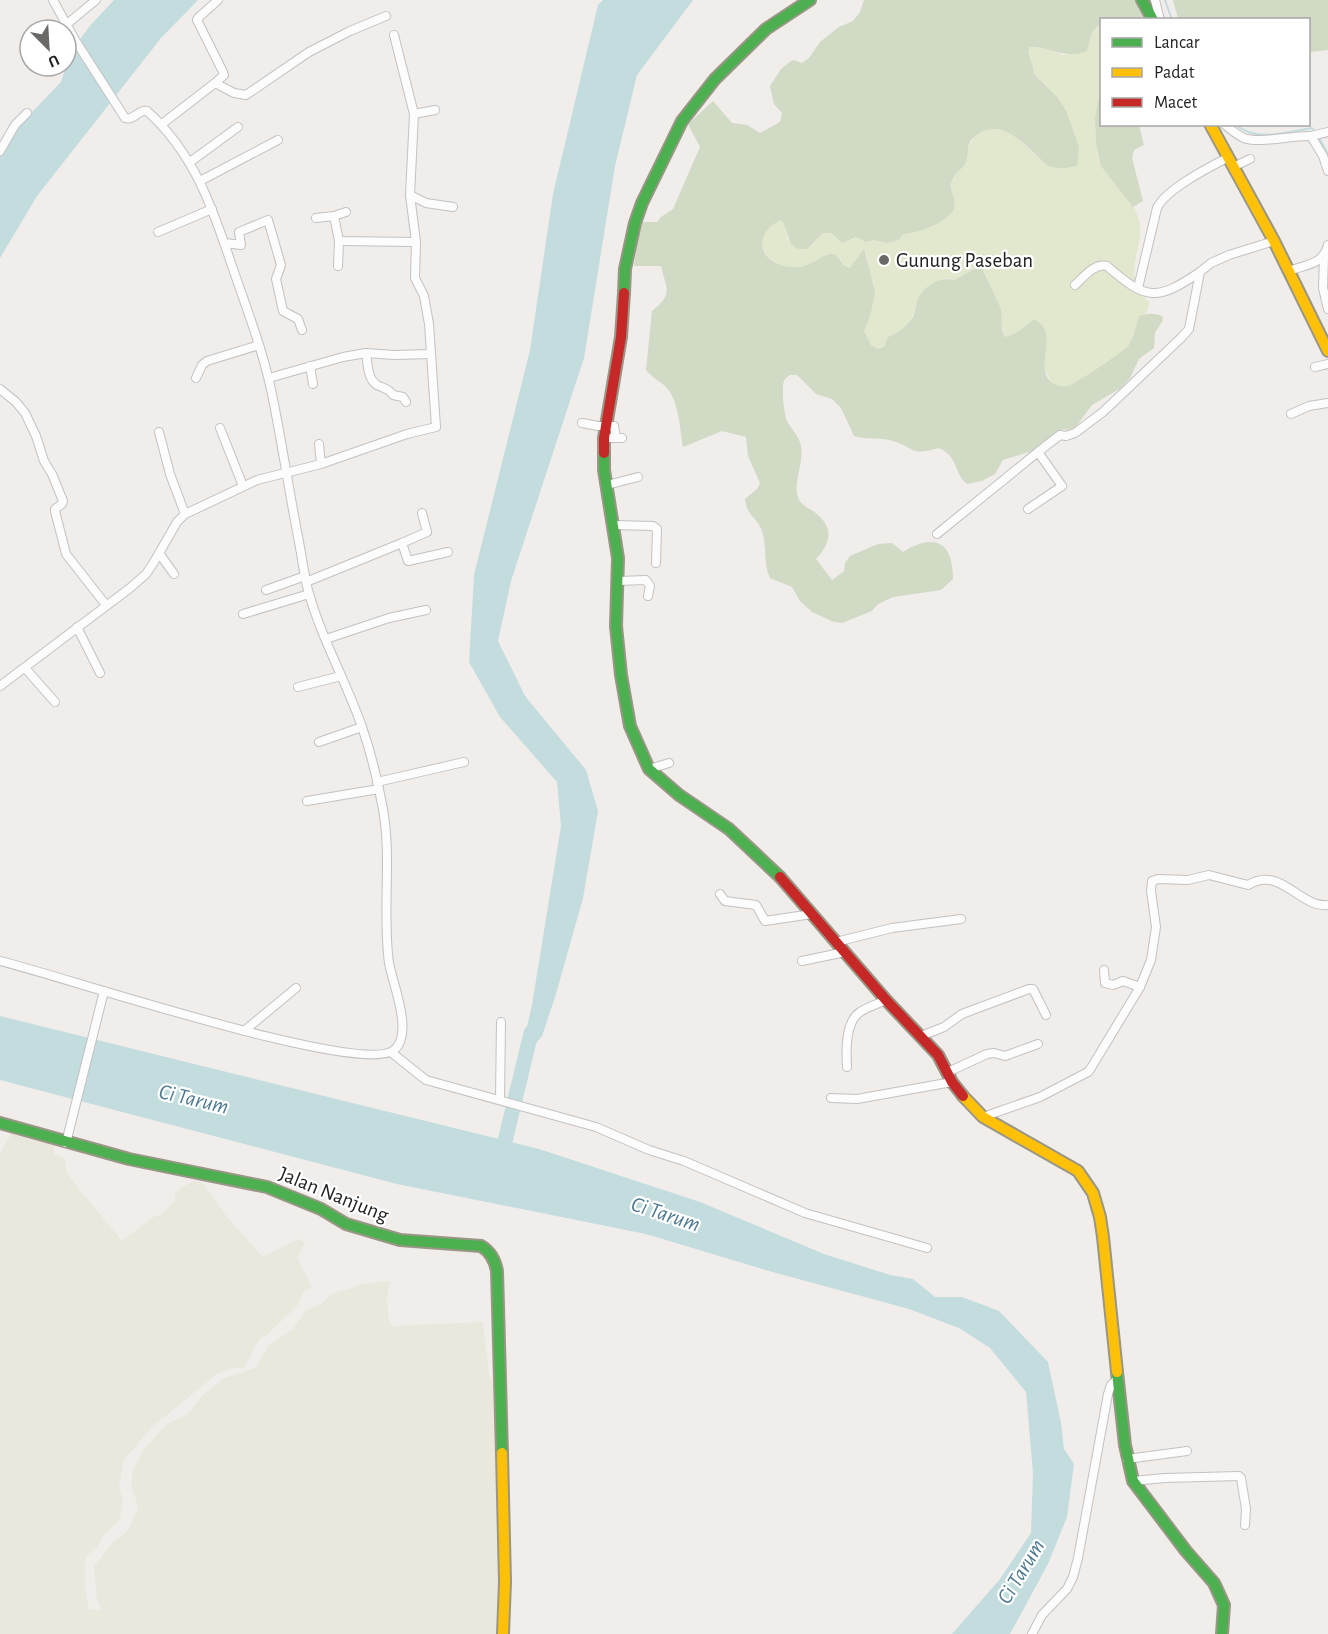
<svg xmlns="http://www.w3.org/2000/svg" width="1328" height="1634" font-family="'Alegreya Sans',sans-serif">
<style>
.farmland{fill:#eae8dd}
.grass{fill:#e1e8ce}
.forest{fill:#d0dac4}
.water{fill:#c3dcde}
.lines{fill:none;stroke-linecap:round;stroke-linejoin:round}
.stream{stroke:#c3dcde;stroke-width:2}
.river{stroke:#c3dcde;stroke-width:15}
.street-casing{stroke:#c3c2c1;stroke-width:10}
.fast-casing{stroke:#999685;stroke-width:14}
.slow-casing{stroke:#999685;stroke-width:14}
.jam-casing{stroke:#999685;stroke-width:14}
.street{stroke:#fdfcfc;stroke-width:8}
.fast{stroke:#4caf50;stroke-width:10}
.slow{stroke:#ffc107;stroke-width:10}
.jam{stroke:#c62828;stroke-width:10}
.poi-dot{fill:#6a6968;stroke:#fff;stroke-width:2}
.labels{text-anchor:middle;stroke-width:4.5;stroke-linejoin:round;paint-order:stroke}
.poi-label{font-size:21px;fill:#222;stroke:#fff;text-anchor:start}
.street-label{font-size:21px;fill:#222;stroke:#fff}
.water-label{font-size:22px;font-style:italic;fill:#4e7990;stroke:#fff}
</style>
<rect width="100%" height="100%" fill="#f0edeb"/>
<polygon class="farmland" points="11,1134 54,1145 54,1154 62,1157 66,1161 65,1168 71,1179 122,1241 153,1217 160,1215 167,1209 175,1201 175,1193 178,1190 195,1180 203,1183 227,1217 263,1257 299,1239 305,1243 297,1258 312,1286 302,1294 298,1305 267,1335 260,1338 244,1368 232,1368 217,1374 152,1427 124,1460 119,1487 123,1502 120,1519 104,1535 98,1546 86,1557 85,1561 85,1587 89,1609 102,1610 97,1600 94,1566 113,1542 123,1535 131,1525 138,1507 131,1484 133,1471 142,1452 162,1429 167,1424 189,1413 204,1394 224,1378 255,1368 269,1345 293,1329 306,1310 321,1304 333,1293 349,1289 362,1284 390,1281 387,1300 389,1320 392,1326 483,1322 489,1374 493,1383 498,1468 500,1565 498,1634 0,1634 0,1153"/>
<path class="grass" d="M1098 25 1101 27 1102 95C1093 111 1093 152 1103 167 1114 185 1134 199 1139 220 1146 251 1118 274 1150 303L1146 313 1139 316C1136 326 1134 339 1127 347 1122 354 1072 387 1064 387 1059 387 1055 384 1051 382L1044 367 1047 336 1034 319 1016 333 1005 337 986 275 974 269 954 280 947 278 918 300 910 322 900 331 888 337 884 348 878 349 871 345 864 331V328L871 313 874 284 868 271 867 256 864 250 851 268 843 265 840 258 826 254C819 258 809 266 800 267 766 271 745 237 781 219L786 226 788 240 807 249 823 233H831L836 239 849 241 856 237 866 242 874 240 886 243 955 203C950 188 949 181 960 169 961 168 965 163 966 162 967 159 966 155 967 152 970 140 982 126 996 127 1023 131 1034 166 1062 169L1049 89 1034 74 1033 67 1027 53 1030 47 1048 49 1063 55 1087 51 1092 32Z"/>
<g class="forest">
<path d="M864 0H1150L1157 19 1102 20 1101 27 1098 25 1092 32 1087 51C1067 60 1051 47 1030 47L1028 53 1033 67 1034 74 1058 98 1066 111 1079 147 1077 166C1065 168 1058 170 1047 165 1028 149 1004 116 978 134 977 135 972 139 971 140 966 147 969 156 966 162 963 169 954 173 952 181 948 190 957 198 954 208 951 221 916 234 903 234L899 240 886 243 874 240 866 242 856 237 842 243 831 233H823L807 249C784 251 792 233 781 220 755 231 756 260 785 266 791 267 798 268 804 266 820 262 832 242 843 265L850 268 864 249 875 291 871 313 864 331 871 345 878 349 884 347 888 337C897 333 905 328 911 320 915 315 915 308 917 302 922 287 939 276 954 280L974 269 982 268 1001 309 1002 330 1005 337 1016 333 1034 319C1061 332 1034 363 1050 381 1054 385 1061 387 1067 386 1073 386 1123 352 1128 346 1134 338 1136 326 1139 316 1147 313 1154 313 1162 316L1163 320 1155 333 1154 348 1139 359 1130 378 1121 388 1092 405 1075 428 1067 430 1064 429 1056 432 1035 450 1003 460 995 474 982 481 967 484C953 472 959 457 939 448 909 456 918 449 893 441 880 437 867 440 854 436L841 408 832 399 816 394 797 375H790C787 377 785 378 784 381 781 387 784 417 788 423 793 431 799 436 801 446 804 462 793 484 798 497 801 507 811 508 818 515 835 530 829 545 816 559L832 580 844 571 845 563 850 556 878 544 892 543 903 552C934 533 953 541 953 579L941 590 893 597 878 604 872 611 842 623 834 622 812 612 800 601 792 587 770 578C763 563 767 546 762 531 758 518 747 517 745 499L757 489 760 483 748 456 746 437 722 431 683 447C680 429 679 404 668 389 662 382 652 378 646 370L652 311C673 294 667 291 661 266H634L640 222H657L661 217 673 209 700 147 688 124 713 101 732 123 747 125 760 133 780 122 782 113 774 104 770 86 781 69 791 61 794 60 802 63 809 58 820 42 839 27 853 21 860 12Z"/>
<polygon points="1173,0 1328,0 1328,50 1309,52 1308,20 1178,19"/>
<polygon points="1101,95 1102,124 1139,125 1144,145 1134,150 1132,158 1143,201 1133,207 1101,166 1096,144 1095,119 1098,101"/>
</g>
<g class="water">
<polygon points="114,0 198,0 161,38 37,196 0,258 0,156 18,127 61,82 70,53 89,27"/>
<polygon points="603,0 693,0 637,75 615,166 584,358 511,581 498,641 525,696 586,770 598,811 583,898 556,994 542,1036 527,1054 522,1049 532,1005 561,826 557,782 500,717 469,662 474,575 530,350 553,194 598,5"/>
<polygon points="0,1016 539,1149 700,1202 824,1254 890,1275 913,1279 935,1297 962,1297 999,1311 1048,1362 1061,1423 1064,1449 1074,1464 1067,1517 1048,1564 1010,1634 952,1634 1000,1579 1031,1533 1033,1473 1026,1392 990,1348 959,1328 909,1309 769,1271 646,1234 397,1184 0,1080"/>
</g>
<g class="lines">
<g class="stream">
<polyline points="1165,0 1172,20"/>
<path d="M1235 124C1256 143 1287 132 1312 128L1316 133"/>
<polyline points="1319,138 1328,154"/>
</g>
<polyline class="river" points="501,1158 531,1033"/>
<defs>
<g id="street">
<polyline points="1155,0 1160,20"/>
<polyline points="67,24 96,0"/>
<polyline points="215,83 224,75 223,72 197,20 198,18 218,0"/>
<polyline points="414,114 435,110"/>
<polyline points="162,124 215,83 234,93 246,95 309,52 350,31 386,16"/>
<path d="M1224 124C1230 129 1237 135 1244 138 1259 144 1292 135 1311 136L1323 156 1328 171"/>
<polyline points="1311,136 1328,132"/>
<polyline points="0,151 15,125 27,113"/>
<polyline points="190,162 238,127"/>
<polyline points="1233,167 1250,159"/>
<polyline points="200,181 278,140"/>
<polyline points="410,195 426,203 453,207"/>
<polyline points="346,212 334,216 339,241 416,242"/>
<polyline points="316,218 334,216"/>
<polyline points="158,232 212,209"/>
<polyline points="225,243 241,245 239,232 268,220 281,265 276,279 283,311 298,319 302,330"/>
<polyline points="1324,257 1323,288 1328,309"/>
<polyline points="338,266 339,241"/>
<path d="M1288 271C1305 265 1323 265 1328 245"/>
<path d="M1075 285C1084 277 1094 263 1107 266 1147 301 1157 301 1200 272"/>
<path d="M1138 288 1157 208C1166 189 1208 168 1227 158"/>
<path d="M366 353C368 363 367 379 377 385 385 389 388 388 393 395L403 397 406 402"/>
<polyline points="310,366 313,384"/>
<polyline points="1315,367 1328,364"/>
<polyline points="196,378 202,365 207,361 259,345"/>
<polyline points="269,378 343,357 366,353 394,355 431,354"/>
<polyline points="0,389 16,402 25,413 36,436 44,461 52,474 63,501 62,504 55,509 55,511 66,554 106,605"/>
<polyline points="1291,414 1309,406 1328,403"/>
<polyline points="582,423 598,426 614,426 616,438"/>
<polyline points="220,428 243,486"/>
<polyline points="159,432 170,474 185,514"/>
<polyline points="604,438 622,438"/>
<polyline points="319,444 321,464"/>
<polyline points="607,485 638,477"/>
<polyline points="1028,509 1062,486 1038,452 1060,435 1066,436 1075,433 1103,412 1182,337 1189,329 1200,272 1211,263 1229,255 1274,241"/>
<polyline points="614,525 653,526 657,529 656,563"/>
<polyline points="937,534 1038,452"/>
<polyline points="402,543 427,532 422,513"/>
<polyline points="159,553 174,574"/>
<polyline points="618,581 646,580 650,586 648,596"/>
<polyline points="306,582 402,543 408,561 448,552"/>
<polyline points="266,590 305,576"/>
<polyline points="243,614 309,594"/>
<polyline points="77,627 100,673"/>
<polyline points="326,639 389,618 426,610"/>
<polyline points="25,668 55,702"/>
<polyline points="0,686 130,588 146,574 154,562 177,522 185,514 198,508 257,480 321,464 407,434 436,427 429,324 424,296 415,278 416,242 410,195 414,114 394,35"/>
<polyline points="298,687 341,676"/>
<polyline points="319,742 362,727"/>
<polyline points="649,769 669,763"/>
<polyline points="377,782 464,762"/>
<polyline points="307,801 379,789"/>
<polyline points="720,894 725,901 756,905 765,921 812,914"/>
<polyline points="836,942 892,928 961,919"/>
<path d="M0 961C56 974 361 1077 394 1050 414 1034 393 985 389 963 382 912 392 859 383 809 378 782 371 753 362 727 346 681 321 638 308 590 304 574 302 558 299 542 290 496 283 450 274 404 265 355 247 310 231 263 212 206 193 152 147 111 139 109 134 121 125 118L75 40 53 0"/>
<polyline points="802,961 845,952"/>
<polyline points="1104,970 1105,983 1113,985 1123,981 1140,987"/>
<polyline points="244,1031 296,988"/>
<polyline points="921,1036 944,1027 962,1014 1029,989 1033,989 1046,1015"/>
<polyline points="392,1053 426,1080 596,1127 649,1150 684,1161 805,1213 927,1248"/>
<path d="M847 1067C846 1051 845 1022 860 1012 867 1007 878 1004 886 1000"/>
<polyline points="948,1072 987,1054 994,1053 1005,1056 1038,1044"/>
<polyline points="831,1098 857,1099 952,1082"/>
<polyline points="500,1099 501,1022"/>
<path d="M983 1117 1040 1097 1088 1072 1091 1068 1140 987 1151 960 1156 927 1151 891 1152 881 1158 879 1188 880 1209 875 1248 885C1281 865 1299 908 1328 905"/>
<polyline points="66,1143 104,991"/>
<polyline points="1127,1459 1187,1451"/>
<polyline points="1133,1481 1165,1478 1239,1476 1241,1478 1246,1509 1245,1525"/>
<polyline points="1032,1634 1042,1615 1067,1589 1073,1577 1078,1558 1108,1394 1111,1385 1118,1378"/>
</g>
<g id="fast">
<polyline points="1142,0 1153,20"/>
<polyline points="624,293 625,269 635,223 642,203 682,121 715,79 766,29 810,0"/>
<polyline points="604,453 604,470 618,558 616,626 621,675 630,726 649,769 679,795 729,829 780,877"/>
<path d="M0 1123 129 1159 267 1187 321 1209 346 1224 400 1240 481 1246C491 1252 495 1260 497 1271L502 1453"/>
<polyline points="1117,1372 1125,1445 1133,1481 1186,1551 1214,1583 1224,1605 1222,1634"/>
</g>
<g id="slow">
<polyline points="1210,124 1274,241 1328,351"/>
<polyline points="963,1096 983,1117 1078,1171 1093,1193 1100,1217 1103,1237 1117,1372"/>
<polyline points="502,1453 505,1582 503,1634"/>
</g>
<g id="jam">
<polyline points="604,453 604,438 621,337 624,293"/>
<polyline points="780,877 886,1000 938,1055 952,1082 963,1096"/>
</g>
</defs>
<use href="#street" class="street-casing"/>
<use href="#fast" class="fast-casing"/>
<use href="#slow" class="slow-casing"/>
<use href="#jam" class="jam-casing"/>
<use href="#street" class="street"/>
<use href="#fast" class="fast"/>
<use href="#slow" class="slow"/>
<use href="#jam" class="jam"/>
</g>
<circle class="poi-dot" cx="884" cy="260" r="6"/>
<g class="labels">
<g class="poi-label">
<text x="896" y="267">Gunung Paseban</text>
</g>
<g class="street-label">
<text transform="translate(334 1194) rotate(22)" y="7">Jalan Nanjung</text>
</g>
<g class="water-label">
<text transform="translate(194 1098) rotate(13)" y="8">Ci Tarum</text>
<text transform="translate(666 1213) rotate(18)" y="8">Ci Tarum</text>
<text transform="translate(1020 1571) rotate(-59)" y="8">Ci Tarum</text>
</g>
</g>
<rect x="1100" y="18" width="210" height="108" fill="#ffffff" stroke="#a7a7a7" stroke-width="1.5"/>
<rect x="1112" y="38" width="30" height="9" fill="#4caf50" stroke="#a7a7a7" stroke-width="1.5"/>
<text x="1154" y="48" font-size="18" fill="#222222">Lancar</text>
<rect x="1112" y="68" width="30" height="9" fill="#ffc107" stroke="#a7a7a7" stroke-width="1.5"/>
<text x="1154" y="78" font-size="18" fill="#222222">Padat</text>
<rect x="1112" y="98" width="30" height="9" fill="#c62828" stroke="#a7a7a7" stroke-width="1.5"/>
<text x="1154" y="108" font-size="18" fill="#222222">Macet</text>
<g transform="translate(48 48) rotate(156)"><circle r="28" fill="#ffffff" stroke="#a7a7a7" stroke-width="1.5"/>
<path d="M0-4.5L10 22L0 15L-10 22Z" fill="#6a6968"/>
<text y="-9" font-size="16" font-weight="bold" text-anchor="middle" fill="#222222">U</text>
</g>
</svg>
